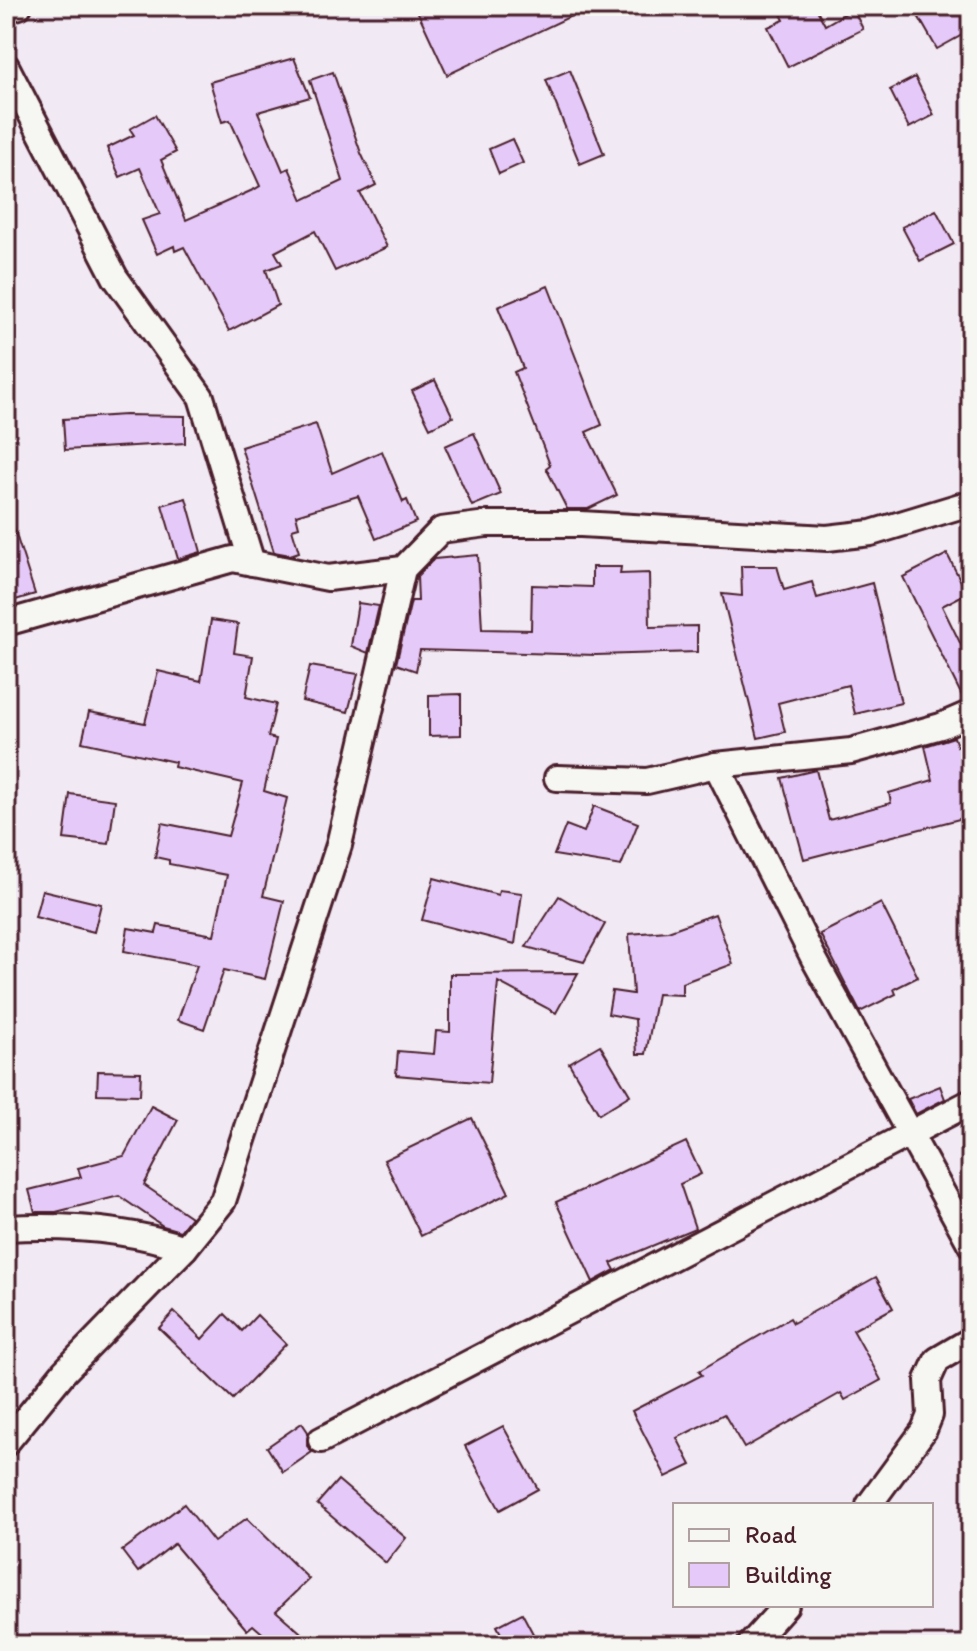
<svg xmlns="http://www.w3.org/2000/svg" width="977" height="1651" font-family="Itim,sans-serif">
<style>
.building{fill:#e5caf9;stroke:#4a1f2b;stroke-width:2}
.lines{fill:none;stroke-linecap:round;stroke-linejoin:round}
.street-casing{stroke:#4a1f2b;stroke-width:30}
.street{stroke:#f6f6f2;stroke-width:24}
</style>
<rect width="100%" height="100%" fill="#f1e9f4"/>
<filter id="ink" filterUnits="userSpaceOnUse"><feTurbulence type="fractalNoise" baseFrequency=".0125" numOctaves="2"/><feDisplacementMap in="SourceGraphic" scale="16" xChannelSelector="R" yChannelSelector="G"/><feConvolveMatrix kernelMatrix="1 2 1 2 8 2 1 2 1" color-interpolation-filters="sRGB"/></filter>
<g filter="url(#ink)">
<g class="building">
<polygon points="415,6 592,6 447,75"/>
<polygon points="777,6 815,6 825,25 853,9 863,29 788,67 768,27 784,20"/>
<polygon points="931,6 958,6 971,30 937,49 917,14"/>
<polygon points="294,58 310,97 258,112 283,171 289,168 303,200 343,181 310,80 333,72 361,153 376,185 360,193 387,247 335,271 315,231 275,252 282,264 266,270 278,305 229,331 184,247 175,251 174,246 157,254 142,220 160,214 140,168 120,177 107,148 134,135 130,129 155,115 176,152 161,160 186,220 255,189 260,186 230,120 222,122 210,82"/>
<polygon points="570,70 604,154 580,164 546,80"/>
<polygon points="915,77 934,115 909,128 890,90"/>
<polygon points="512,139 523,163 499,174 489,149"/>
<polygon points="936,210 954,244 920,261 902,227"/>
<polygon points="548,286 602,425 586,432 617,495 588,509 567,509 546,468 550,465 514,372 523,368 498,307"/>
<polygon points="435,380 453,417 430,428 412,391"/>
<polygon points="125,415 185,416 185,443 65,450 63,419"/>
<polygon points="316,424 332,473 382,451 403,502 407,500 416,522 376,539 358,496 296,515 299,527 292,529 299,552 290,555 274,552 241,447"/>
<polygon points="474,433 501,494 472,506 445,446"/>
<polygon points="186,498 201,552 178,559 162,505"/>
<polygon points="11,519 35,594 6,603 6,520"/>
<polygon points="947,554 967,593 942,606 971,665 971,698 964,700 903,577"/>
<polygon points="478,555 482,629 531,630 532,585 592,587 592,567 621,567 620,574 649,573 650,627 697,626 697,652 596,655 420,650 416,671 396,664 411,601 418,601 417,576 434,559"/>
<polygon points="741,566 777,566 784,590 812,582 817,598 872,583 901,703 855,714 848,685 778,703 785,732 758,738 722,594 742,596"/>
<polygon points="358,603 379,606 368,653 351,646"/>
<polygon points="211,620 238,624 234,653 253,656 246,697 276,704 268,737 276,739 264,791 287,798 263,896 284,901 265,979 224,970 204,1029 178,1020 197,965 124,951 128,928 156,933 158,925 214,935 227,875 169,864 169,860 155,857 162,823 228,836 243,783 174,767 175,762 82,742 89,712 145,723 158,671 201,681"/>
<polygon points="310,666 358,674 348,712 302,701"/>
<polygon points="461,694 461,735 429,736 429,695"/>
<polygon points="954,737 957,746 971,738 971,816 804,859 782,778 816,770 829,820 891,803 889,793 933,780 925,746"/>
<polygon points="70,794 115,800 109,844 64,839"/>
<polygon points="594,806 638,823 621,866 554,855 566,825 584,832"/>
<polygon points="434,878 498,895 499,890 522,893 515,944 422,920"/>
<polygon points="42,890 101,904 94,932 35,917"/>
<polygon points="559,896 605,924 584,962 526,947"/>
<polygon points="881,903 918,977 894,989 896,994 860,1012 820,934"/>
<polygon points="715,914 733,964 682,983 682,995 657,994 646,1054 637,1054 635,1019 608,1014 612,991 633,994 629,934 668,931"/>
<polygon points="578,973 556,1013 498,982 489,1083 396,1075 398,1051 434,1054 436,1031 450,1032 450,974"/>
<polygon points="600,1045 630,1095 599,1114 569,1063"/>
<polygon points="98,1071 141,1072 140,1095 97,1094"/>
<polygon points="940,1086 945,1099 916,1114 908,1099"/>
<polygon points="151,1106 178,1120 144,1185 191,1217 180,1231 163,1226 119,1196 56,1212 35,1212 29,1190 81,1177 78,1168 124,1156"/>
<polygon points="472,1118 509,1193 421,1236 384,1160"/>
<polygon points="686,1142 701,1174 680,1184 695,1228 611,1263 615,1270 593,1282 556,1202"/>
<polygon points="876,1277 893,1308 853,1330 881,1380 845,1400 841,1393 744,1448 724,1414 677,1438 691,1465 666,1477 632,1411 702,1375 699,1371 790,1318 793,1323"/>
<polygon points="174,1312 202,1339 225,1314 242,1331 257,1315 286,1344 233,1399 159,1328"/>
<polygon points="302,1423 308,1432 307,1446 312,1452 283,1472 267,1447"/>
<polygon points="503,1426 538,1489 500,1510 465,1446"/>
<polygon points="338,1480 406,1538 386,1563 317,1504"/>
<polygon points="184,1504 214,1542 247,1518 309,1579 276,1611 315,1645 276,1645 253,1625 247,1630 174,1544 138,1572 122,1551"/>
<polygon points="522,1613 539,1645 507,1645 497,1626"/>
</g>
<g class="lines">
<defs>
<g id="street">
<polyline points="6,10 19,6"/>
<polyline points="6,66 115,277 201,397 252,563"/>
<polyline points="6,623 233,559 328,578 403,569 441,530 487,524 581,524 827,538 871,533 960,506 971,508"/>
<polyline points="716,765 814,959 971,1245"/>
<polyline points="557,778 647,781 716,765 851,751 941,726 971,713"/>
<path d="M6 1228C65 1225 129 1229 185 1248"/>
<polyline points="321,1440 971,1102"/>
<polyline points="6,1443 64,1372 185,1248 223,1201 339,845 403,569"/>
<polyline points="869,1505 924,1430 930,1415 928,1380 937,1360 971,1340"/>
<polyline points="750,1645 786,1605"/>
</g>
</defs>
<use href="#street" class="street-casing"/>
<use href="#street" class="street"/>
</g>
</g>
<rect width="977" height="1651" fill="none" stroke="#f6f6f2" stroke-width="32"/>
<rect x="16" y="16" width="945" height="1619" fill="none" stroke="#4a1f2b" stroke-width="3" filter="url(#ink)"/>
<rect x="673" y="1503" width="260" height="104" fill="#f6f6f2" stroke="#b1a0a2" stroke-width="2"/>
<rect x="689" y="1529" width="40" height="12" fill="#f6f6f2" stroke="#b1a0a2" stroke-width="2"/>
<text x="745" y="1543" font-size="24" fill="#4a1f2b">Road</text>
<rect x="689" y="1563" width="40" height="24" fill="#e5caf9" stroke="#b1a0a2" stroke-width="2"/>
<text x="745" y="1583" font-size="24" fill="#4a1f2b">Building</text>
</svg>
